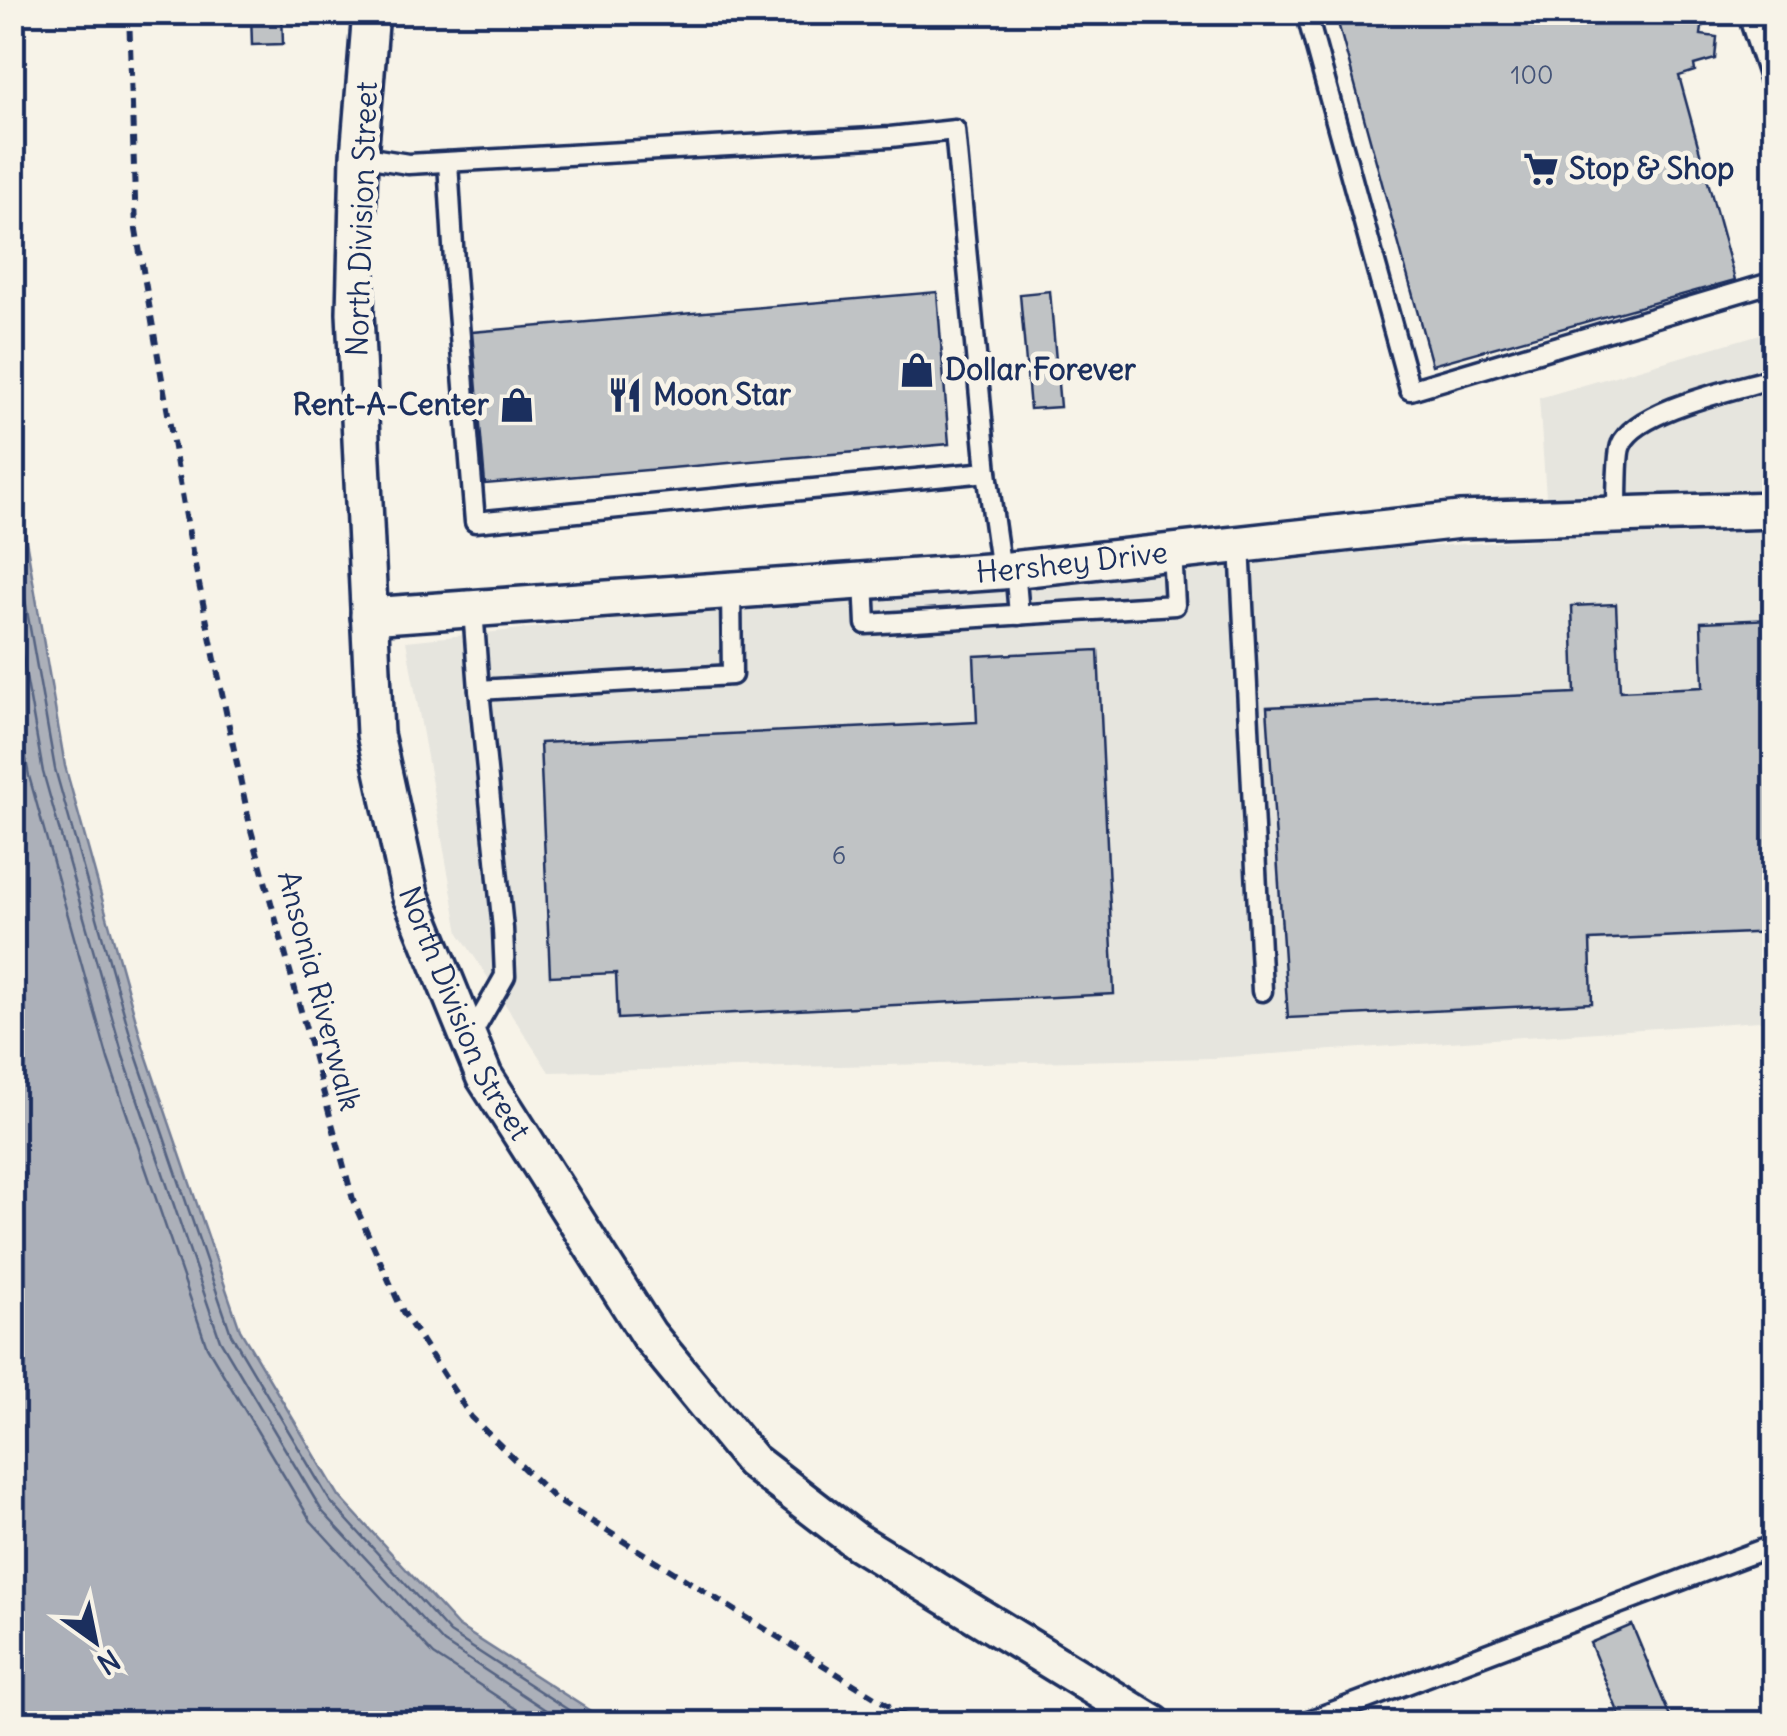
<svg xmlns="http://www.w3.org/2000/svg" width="1787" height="1736" font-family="Delius,sans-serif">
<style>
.built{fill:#e6e5de}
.water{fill:#acb0b9;stroke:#727c95;stroke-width:2.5}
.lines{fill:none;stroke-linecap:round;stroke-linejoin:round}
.shore{stroke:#556382;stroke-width:2.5}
.building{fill:#c0c3c5;stroke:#1b2f5e;stroke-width:2.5}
.lane-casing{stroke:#1b2f5e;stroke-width:25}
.street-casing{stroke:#1b2f5e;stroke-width:42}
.path{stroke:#1b2f5e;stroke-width:6;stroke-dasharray:10 8;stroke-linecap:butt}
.lane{stroke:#f7f3e8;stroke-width:18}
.street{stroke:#f7f3e8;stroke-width:35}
.labels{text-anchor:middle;stroke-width:10;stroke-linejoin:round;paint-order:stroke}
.number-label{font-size:25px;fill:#445478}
.poi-label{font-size:30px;font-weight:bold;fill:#1b2f5e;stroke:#f7f3e8;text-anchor:start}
.street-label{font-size:30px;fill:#1b2f5e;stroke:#f7f3e8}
</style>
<rect width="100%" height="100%" fill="#f7f3e8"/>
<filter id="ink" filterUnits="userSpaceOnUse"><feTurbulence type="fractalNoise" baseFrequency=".01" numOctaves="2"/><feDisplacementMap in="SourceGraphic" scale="20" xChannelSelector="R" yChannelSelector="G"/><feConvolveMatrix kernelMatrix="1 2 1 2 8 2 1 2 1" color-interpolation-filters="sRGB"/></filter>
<g filter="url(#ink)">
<polygon class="built" points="1774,330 1774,1020 1213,1058 549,1072 459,933 406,641 1182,561 1549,539 1539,398"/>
<polygon class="water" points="12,459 65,766 144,1049 240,1330 339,1496 458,1626 609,1723 14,1724 13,1722"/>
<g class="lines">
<g class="shore">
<polyline points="12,526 55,769 135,1052 231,1334 330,1501 450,1633 590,1724"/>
<polyline points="12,598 43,772 123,1056 220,1340 322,1511 444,1643 567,1724"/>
<polyline points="12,685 29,776 108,1059 207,1347 311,1521 434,1655 539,1724"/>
</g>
</g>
<g class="building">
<polygon points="251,12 282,12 283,44 252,45"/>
<polygon points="1335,12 1704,12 1701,35 1717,37 1715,59 1694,65 1695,71 1679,76 1735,280 1432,365"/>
<polygon points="1050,291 1060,407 1030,409 1020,294"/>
<polygon points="937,292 949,444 485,484 472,332"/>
<polygon points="1616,604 1620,691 1703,687 1701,622 1774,619 1774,932 1590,940 1592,1003 1288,1018 1267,707 1575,693 1572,606"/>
<polygon points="1098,650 1114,994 618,1019 616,973 550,976 540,743 977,722 974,656"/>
<polygon points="1632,1625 1673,1724 1623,1724 1590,1643"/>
<polygon points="1774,1640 1774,1679 1761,1645"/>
</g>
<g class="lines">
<defs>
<g id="lane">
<polyline points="1306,12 1410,390 1774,282"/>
<polyline points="1747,12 1774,93"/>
<polyline points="359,156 408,164 890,137 955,130 987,472 1001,571"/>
<polyline points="448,162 454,262 475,522 987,472"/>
<path d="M1617 515C1617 502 1617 453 1621 445 1636 409 1738 389 1774 378"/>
<polyline points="1240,544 1262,991"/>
<polyline points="1015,568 1019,615"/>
<polyline points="864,580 866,624 1175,605 1172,552"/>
<polyline points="473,609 479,690 732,675 731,590"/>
<polyline points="469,1039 505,976 503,929 479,690"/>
<polyline points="1301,1724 1774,1545"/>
</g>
<g id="street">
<path id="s1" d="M371 12 359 156 355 313 375 734 410 894 484 1076 648 1334 752 1461 856 1541 1154 1724"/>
<path id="s2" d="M369 616 1001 571 1460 520 1774 510"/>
</g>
</defs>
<use href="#lane" class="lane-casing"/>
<use href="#street" class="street-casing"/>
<polyline class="path" points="129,12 136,230 192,551 251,830 354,1203 403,1312 471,1417 554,1498 918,1724"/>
<use href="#lane" class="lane"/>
<use href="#street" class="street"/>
</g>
</g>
<defs>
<symbol id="supermarket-bare" viewBox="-9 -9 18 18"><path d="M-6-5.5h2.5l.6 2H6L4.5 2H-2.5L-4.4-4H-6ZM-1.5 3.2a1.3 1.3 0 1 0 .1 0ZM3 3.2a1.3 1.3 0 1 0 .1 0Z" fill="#1b2f5e" stroke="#f7f3e8" stroke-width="2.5" paint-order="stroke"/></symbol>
<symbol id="shop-bare" viewBox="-9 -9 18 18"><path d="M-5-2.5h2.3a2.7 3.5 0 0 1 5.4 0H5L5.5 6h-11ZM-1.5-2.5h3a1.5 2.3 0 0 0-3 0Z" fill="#1b2f5e" stroke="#f7f3e8" stroke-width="2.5" paint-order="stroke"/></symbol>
<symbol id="restaurant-bare" viewBox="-9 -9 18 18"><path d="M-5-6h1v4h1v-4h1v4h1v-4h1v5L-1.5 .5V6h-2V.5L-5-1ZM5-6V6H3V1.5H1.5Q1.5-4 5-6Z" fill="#1b2f5e" stroke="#f7f3e8" stroke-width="2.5" paint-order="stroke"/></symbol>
</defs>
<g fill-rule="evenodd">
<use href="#supermarket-bare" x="1516" y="144" width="50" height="50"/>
<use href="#shop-bare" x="892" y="345" width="50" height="50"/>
<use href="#restaurant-bare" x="600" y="370" width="50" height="50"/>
<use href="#shop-bare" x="492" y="380" width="50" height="50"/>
</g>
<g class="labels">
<g class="number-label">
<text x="1532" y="84">100</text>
<text x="839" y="864">6</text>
</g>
<g class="poi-label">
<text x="1569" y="179">Stop &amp; Shop</text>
<text x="945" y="380">Dollar Forever</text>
<text x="653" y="405">Moon Star</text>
<text x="489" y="415" text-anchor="end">Rent-A-Center</text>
</g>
<g class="street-label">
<text transform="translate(362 219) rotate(-88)" y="10">North Division Street</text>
<text dy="10" stroke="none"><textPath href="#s2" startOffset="705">Hershey Drive</textPath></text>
<text transform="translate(319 991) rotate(75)" y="10">Ansonia Riverwalk</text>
<text dy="10" stroke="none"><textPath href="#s1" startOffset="1018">North Division Street</textPath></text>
</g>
</g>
<rect width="1787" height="1736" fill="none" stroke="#f7f3e8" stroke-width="50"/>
<rect x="25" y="25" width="1737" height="1686" fill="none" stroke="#1b2f5e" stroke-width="4" filter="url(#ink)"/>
<g transform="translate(95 1641) rotate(147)" stroke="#f7f3e8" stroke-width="8" paint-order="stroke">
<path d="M0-8L18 38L0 25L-18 38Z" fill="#1b2f5e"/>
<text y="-15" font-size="28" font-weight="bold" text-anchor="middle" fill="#1b2f5e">N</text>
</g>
</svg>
